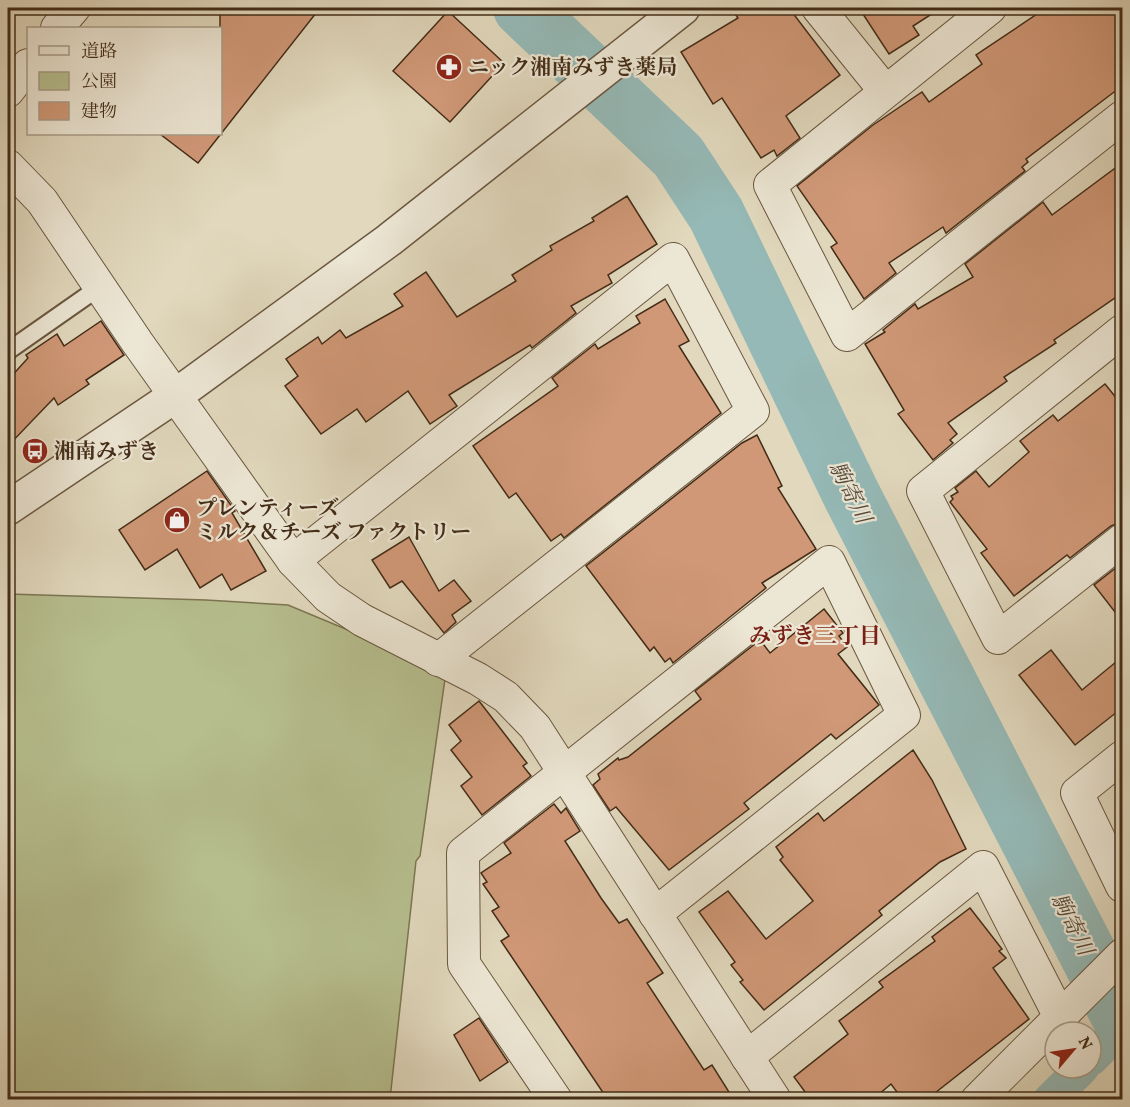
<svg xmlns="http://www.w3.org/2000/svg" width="1130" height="1107" font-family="Vollkorn,'Noto Serif JP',serif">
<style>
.green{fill:#b6be8e;stroke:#7c7552;stroke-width:1.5}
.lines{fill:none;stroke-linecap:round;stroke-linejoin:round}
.canal{stroke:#95b9b6;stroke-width:34}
.river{stroke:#95b9b6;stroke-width:58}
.building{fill:#d09877;stroke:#432c17;stroke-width:1.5}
.service-casing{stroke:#6a5740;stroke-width:20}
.minor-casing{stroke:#6a5740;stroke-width:34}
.tertiary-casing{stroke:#6a5740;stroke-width:36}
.service{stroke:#ece6d4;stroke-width:16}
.minor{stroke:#ece6d4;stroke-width:32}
.tertiary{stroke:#ece6d4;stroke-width:33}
.labels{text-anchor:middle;stroke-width:4.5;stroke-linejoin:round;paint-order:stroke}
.poi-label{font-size:21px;font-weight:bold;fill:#432c17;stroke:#ece6d4;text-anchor:start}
.water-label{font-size:22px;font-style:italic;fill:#534837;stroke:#ece6d4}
.neighbourhood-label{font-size:22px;font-weight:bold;fill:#7a1f14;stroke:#ece6d4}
</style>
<rect width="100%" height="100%" fill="#e1d8bd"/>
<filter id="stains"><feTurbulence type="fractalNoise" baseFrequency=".00333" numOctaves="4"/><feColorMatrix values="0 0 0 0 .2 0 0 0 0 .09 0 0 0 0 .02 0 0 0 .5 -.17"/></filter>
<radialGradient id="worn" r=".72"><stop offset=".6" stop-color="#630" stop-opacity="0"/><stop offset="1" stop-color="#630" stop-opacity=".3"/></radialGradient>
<polygon class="green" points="8,594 206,600 288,605 372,640 445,679 420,856 416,861 390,1099 8,1100"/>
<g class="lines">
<g class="canal">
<polyline points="1091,1059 1122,1028"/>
<polyline points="1050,1100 1082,1068"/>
</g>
<polyline class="river" points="522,8 678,156 716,214 852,496 1122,1020"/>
</g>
<g class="building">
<polygon points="220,8 320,8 198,163 160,134 220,134"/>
<polygon points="731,8 789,8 840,75 786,116 800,138 777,156 774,150 761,158 722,98 713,104 681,52 738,18"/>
<polygon points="859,8 941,8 913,26 919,35 889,54"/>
<polygon points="1046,8 1122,8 1122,86 1026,159 1028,162 1022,167 1025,171 946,233 943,227 889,263 896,273 864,299 831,247 837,243 797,186 873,125 922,92 929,102 982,64 976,55"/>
<polygon points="448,11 504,63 450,122 393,71"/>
<polygon points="1122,163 1122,293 1054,340 1056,343 1004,377 1007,381 948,423 957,434 950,440 953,443 933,460 898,414 904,410 865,344 885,332 883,330 915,304 918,309 973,277 965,264 1043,202 1052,215"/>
<polygon points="627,196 657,244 608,275 612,283 571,306 576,313 532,348 530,345 449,395 457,406 430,424 408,391 366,422 357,409 321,434 285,386 298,376 286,359 318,337 322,344 340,330 346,338 403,306 394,294 426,272 457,317 516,281 512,275 552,250 550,246 594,221 592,218"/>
<polygon points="665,299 689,341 679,346 721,413 564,538 561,534 551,541 516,493 509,498 473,446 558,386 552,378 595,344 598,349 640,323 636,316"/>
<polygon points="101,321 124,355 86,380 89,384 58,405 54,398 8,446 8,380 28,358 26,355 57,334 64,346"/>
<polygon points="1105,384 1122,405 1122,522 1111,526 1070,558 1067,555 1014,596 981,553 987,549 950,502 953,499 951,496 958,492 955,488 976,471 989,487 1029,452 1020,441 1053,415 1058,421"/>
<polygon points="757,435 782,486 778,488 816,549 762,583 766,588 673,663 670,658 665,662 654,647 650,651 586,566 742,443"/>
<polygon points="207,471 235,511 232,513 266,571 231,590 222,574 200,588 177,549 145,570 119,530"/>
<polygon points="409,537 439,591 454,580 471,601 452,615 456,622 444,633 402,581 390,588 372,560"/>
<polygon points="1122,563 1122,621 1094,585"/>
<polygon points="824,609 843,633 839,636 847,647 838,654 879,705 836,739 831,734 744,803 749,809 669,870 616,807 610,811 593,785 600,779 598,774 618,758 619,760 628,757 701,699 695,691 760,640 770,653"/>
<polygon points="1051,650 1082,690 1122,657 1122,708 1075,745 1019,675"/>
<polygon points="479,701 527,763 523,766 531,776 482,815 461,786 472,777 451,750 461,741 449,725"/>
<polygon points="913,750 932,780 966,849 940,862 879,911 882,915 764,1010 740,982 743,980 731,965 735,962 699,912 728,891 766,939 813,901 780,860 783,857 776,847 818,813 824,821"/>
<polygon points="554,804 561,813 566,808 580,831 565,841 601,898 619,923 627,919 663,973 647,983 704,1070 712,1065 734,1100 608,1100 501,941 509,936 492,911 499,907 483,884 487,882 481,873 511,853 504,843"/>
<polygon points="970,908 1002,949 999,951 1006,958 993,968 1029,1019 926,1100 903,1100 891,1084 872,1100 811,1100 794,1077 848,1034 839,1021 883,987 879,982 935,941 932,937"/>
<polygon points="479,1018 508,1062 480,1081 454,1035"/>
</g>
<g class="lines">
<defs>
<polyline id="service" points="8,351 101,286"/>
<g id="minor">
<polyline points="818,8 885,91"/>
<polyline points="990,8 770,185 847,335 1122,117"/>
<polyline points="57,28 74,8"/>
<polyline points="8,91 28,65"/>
<polyline points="8,166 42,201 137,342 293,561 328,597 362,620 478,679 506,697 535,727 775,1100"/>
<polyline points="1122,331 923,491 998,638 1122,540"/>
<polyline points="293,561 673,259 753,411 438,660"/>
<polyline points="1122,757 1077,793 1122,886"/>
<polyline points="747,1057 983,867 1059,1015"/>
<polyline points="556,1100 464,964 463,853 829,562 904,715 655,914"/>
<polyline points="977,1100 1122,955"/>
</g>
<polyline id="tertiary" points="8,508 175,396 389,240 683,8"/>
</defs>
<use href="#service" class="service-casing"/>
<use href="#minor" class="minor-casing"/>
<use href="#tertiary" class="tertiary-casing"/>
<use href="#service" class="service"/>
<use href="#minor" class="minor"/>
<use href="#tertiary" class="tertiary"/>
</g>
<defs>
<symbol id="pharmacy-disc" viewBox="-11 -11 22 22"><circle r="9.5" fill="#8f2418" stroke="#ece6d4"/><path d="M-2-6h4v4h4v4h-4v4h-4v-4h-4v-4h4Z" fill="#fff"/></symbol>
<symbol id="bus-disc" viewBox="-11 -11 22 22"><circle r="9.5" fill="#8f2418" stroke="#ece6d4"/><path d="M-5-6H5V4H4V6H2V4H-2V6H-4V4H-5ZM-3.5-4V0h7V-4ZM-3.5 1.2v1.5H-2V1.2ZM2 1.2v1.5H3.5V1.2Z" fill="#fff"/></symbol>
<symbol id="shop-disc" viewBox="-11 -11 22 22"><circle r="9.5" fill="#8f2418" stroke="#ece6d4"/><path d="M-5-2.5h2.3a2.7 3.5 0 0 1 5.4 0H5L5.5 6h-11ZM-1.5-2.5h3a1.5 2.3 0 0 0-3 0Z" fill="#fff"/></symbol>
</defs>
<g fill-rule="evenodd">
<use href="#pharmacy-disc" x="434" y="52" width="30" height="30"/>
<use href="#bus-disc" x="20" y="436" width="30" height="30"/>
<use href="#shop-disc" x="162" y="505" width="30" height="30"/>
</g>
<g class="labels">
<g class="poi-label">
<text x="468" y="74">ニック湘南みずき薬局</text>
<text x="54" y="458">湘南みずき</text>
<text x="196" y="515">プレンティーズ<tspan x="196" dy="24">ミルク＆チーズ ファクトリー</tspan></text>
</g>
<g class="water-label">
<text transform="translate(851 492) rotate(63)" y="8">駒寄川</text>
<text transform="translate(1073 924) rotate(63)" y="8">駒寄川</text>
</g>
<g class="neighbourhood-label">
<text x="815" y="643">みずき三丁目</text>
</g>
</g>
<rect width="1130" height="1107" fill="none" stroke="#e1d8bd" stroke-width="30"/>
<rect x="9" y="9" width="1112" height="1089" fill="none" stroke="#432c17" stroke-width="3"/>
<rect x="15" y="15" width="1100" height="1077" fill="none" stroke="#432c17" stroke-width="1.5"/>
<rect x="27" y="27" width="195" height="108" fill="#ece6d4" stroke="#a89c88" stroke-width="1.5"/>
<rect x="39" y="46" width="30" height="9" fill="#ece6d4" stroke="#a89c88" stroke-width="1.5"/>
<text x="81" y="57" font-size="18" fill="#432c17">道路</text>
<rect x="39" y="72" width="30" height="18" fill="#b6be8e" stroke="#a89c88" stroke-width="1.5"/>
<text x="81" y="87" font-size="18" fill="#432c17">公園</text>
<rect x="39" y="102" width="30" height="18" fill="#d09877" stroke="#a89c88" stroke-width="1.5"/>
<text x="81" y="117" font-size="18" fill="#432c17">建物</text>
<g transform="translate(1073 1050) rotate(61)"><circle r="28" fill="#ece6d4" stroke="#a89c88" stroke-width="1.5"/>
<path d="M0-4.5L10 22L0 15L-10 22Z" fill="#8f2418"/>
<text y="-9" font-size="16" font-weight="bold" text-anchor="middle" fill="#432c17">N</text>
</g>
<rect width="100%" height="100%" filter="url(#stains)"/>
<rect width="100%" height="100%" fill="url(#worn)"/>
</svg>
